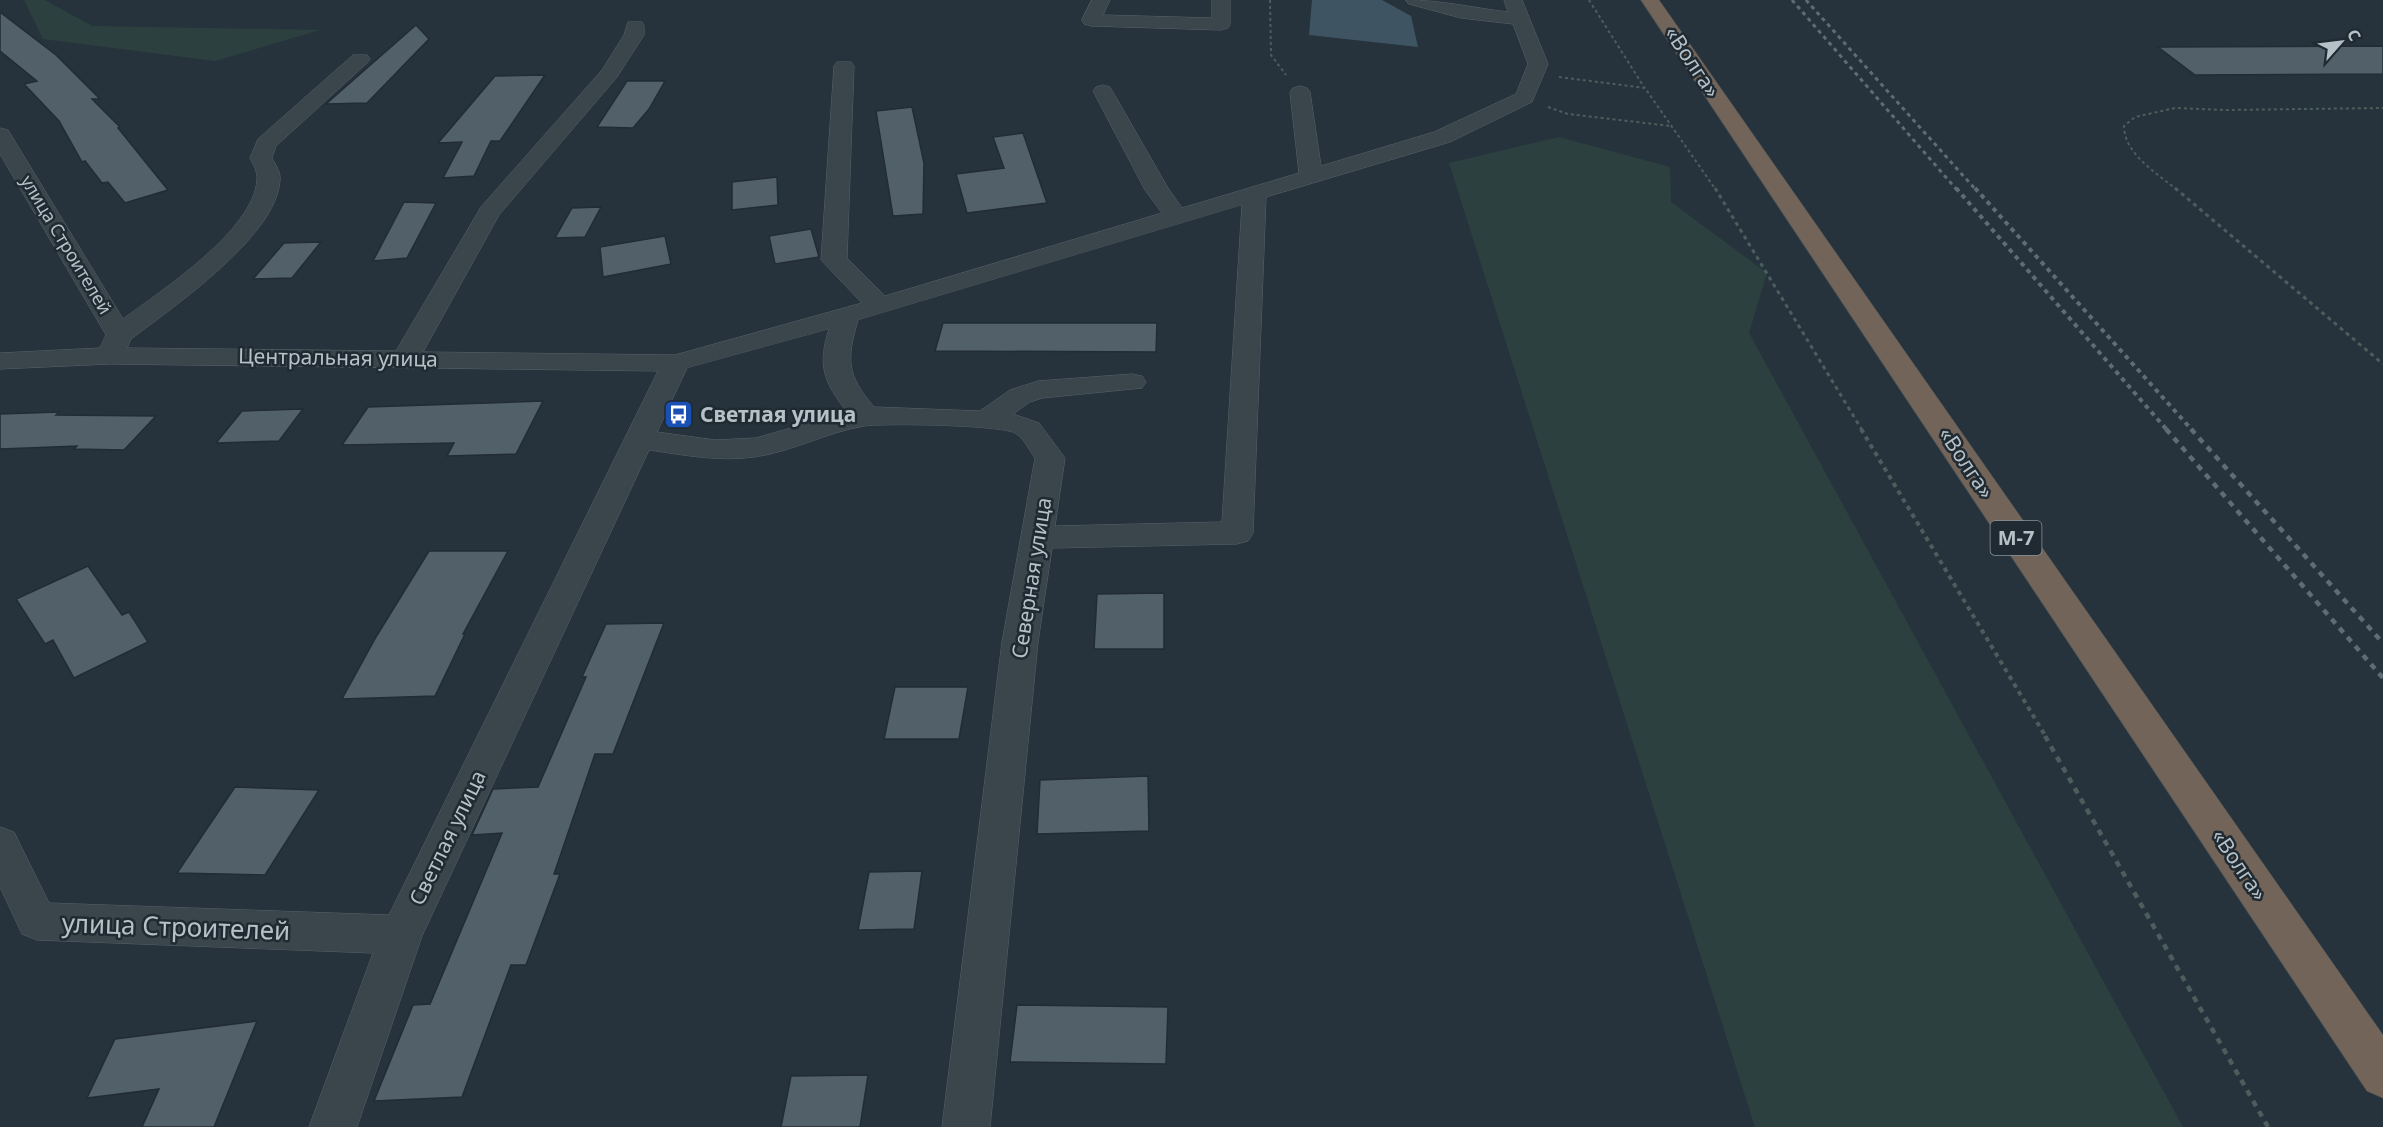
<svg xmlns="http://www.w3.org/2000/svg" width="2383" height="1127" font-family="'Noto Sans',sans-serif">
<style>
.green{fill:#2c413f}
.water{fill:#3e5463}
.building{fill:#526069;stroke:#212c34;stroke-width:1.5}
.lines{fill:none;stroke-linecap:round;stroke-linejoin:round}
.minor-casing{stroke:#58636a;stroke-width:1}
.highway-casing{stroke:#455057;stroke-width:1}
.path-far3{stroke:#4b5e5d;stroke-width:2;stroke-dasharray:3 3;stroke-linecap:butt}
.path-far2{stroke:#4b5e5d;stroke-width:3;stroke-dasharray:4 4;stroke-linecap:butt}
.path-far1{stroke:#4b5e5d;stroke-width:4;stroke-dasharray:4.5 4.5;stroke-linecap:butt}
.path{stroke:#4b5e5d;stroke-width:4.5;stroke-dasharray:6 6;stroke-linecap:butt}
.minor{fill:#3a454c;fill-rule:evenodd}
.highway{fill:#726458;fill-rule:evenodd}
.rail-far2{stroke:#5f6b75;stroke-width:3;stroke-dasharray:4 4;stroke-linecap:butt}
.rail-far1{stroke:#5f6b75;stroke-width:4;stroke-dasharray:4.5 4.5;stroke-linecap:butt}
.rail{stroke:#5f6b75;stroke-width:4.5;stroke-dasharray:6 6;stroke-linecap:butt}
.labels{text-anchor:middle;stroke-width:5;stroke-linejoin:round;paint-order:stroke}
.far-street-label{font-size:18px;fill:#b6c0c7;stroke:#1f2a32}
.shield{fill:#1f2a32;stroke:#89939a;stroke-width:1.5}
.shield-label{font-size:20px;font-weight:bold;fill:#b6c0c7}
.street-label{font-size:21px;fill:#b6c0c7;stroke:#1f2a32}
.poi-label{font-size:21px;font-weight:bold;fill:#b6c0c7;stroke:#1f2a32;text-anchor:start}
.near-street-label{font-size:26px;fill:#b6c0c7;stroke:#1f2a32}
</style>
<rect width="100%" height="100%" fill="#27333c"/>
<g class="green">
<polygon points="24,0 45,0 92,26 320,30 215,61 43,39"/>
<polygon points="1559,137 1670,167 1671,202 1767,273 1749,333 2183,1127 1755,1127 1449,163"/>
</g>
<polygon class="water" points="1312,0 1382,0 1411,16 1418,47 1309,35"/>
<g class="building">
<polygon points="0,12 56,55 100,99 92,99 120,127 118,128 168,190 125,203 108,182 102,183 85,161 82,162 59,121 24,84 37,81 0,51"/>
<polygon points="416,25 429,39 367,103 326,104"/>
<polygon points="2383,46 2383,74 2195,75 2158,47"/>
<polygon points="545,75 500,141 491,141 474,176 443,178 462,142 438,143 495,76"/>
<polygon points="627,81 665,81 649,109 633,128 597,127"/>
<polygon points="912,107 924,163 923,214 893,216 876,111"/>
<polygon points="1023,133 1047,203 967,213 956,174 1004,168 993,137"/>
<polygon points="777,177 778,205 732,210 732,182"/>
<polygon points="404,202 436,203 407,258 373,261"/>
<polygon points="601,207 585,237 555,238 572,208"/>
<polygon points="811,229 819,257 775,264 769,236"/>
<polygon points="665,236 671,264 603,277 600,247"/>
<polygon points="321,242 292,278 253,279 284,243"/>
<polygon points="943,323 1157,323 1156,352 935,351"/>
<polygon points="543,401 516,454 447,456 454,443 342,445 368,407"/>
<polygon points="303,409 279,441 216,443 242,411"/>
<polygon points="59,412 56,415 156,416 124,450 74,449 77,446 0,449 0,414"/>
<polygon points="429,551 508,551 463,634 465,634 435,696 342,699 376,637"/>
<polygon points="88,566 122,615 129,612 148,642 74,678 53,640 45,644 16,599"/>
<polygon points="1164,593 1164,649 1094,649 1097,594"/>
<polygon points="664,623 613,754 595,754 554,874 560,874 526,965 511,965 462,1097 374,1101 413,1005 430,1004 502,833 472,835 493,789 538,787 586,677 582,677 606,624"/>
<polygon points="895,687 968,687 959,739 884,739"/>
<polygon points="1148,776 1149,831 1037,834 1040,780"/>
<polygon points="235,787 319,790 265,875 177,873"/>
<polygon points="922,871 914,929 858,930 869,872"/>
<polygon points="1017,1005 1168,1007 1166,1064 1010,1062"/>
<polygon points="257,1021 214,1127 142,1127 159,1089 87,1098 115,1039"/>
<polygon points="868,1075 860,1127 781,1127 791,1076"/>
</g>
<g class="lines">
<defs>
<g id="minor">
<polygon points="1092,0 1110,0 1103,15 1212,18 1212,0 1230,0 1230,24 1228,28 1221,30 1091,26 1084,24 1082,20"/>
<path d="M1406 0C1441 0 1474 8 1508 12L1504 0H1522L1548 64 1532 102 1450 142 1266 197 1253 533 1248 541 1237 544 1052 548 1038 642 990 1127H942L1002 642 1035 458C1029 450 1024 438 1015 433 1000 425 885 423 864 426 827 432 792 452 754 457 719 462 684 455 649 450L422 936 357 1127H309L373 953 37 940 22 934 0 887V827L14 832 49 903 389 915 658 371 110 364 0 369V353L100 348 106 335 0 154V128L8 130 11 135 123 319C161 291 254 230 257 180 258 172 253 164 250 158L258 139 353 55H367L370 59 367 63 276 146 272 158C275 164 281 172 280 180 277 236 173 307 131 339L127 348 396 351 481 207 602 70 624 35 628 22H642L644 26V35L617 77 499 215 423 352 675 355 862 303 821 260 834 66 837 62H851L854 66 847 258 885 296 1162 213 1145 190 1093 91 1096 87 1103 85 1110 87 1168 188 1182 208 1299 173 1290 92 1293 88 1300 86 1307 88 1310 92 1321 166 1434 132 1516 94 1528 64 1513 24 1461 18 1409 4ZM1242 205 1222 522 1055 526 1065 458 1039 423 1013 414 1030 402 1042 398 1142 388 1146 382 1142 376 1132 374 1038 381 1010 390 980 411 874 407C847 375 846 361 858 320ZM829 329C817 366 824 382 847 412L756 438 715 440 657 432 687 368Z"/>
</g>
<polygon id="highway" points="1641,0 1659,0 2383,1035 2383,1098 2367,1091"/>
</defs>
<use href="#minor" class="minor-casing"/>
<use href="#highway" class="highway-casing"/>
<g class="path-far3">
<polyline points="1270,0 1271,55 1286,75"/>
<polyline points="1589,0 1644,87"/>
<polyline points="1559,77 1645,88 1716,190"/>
<polyline points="1548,107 1568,114 1671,126"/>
<path d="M2177 190C2157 173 2124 154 2124 126L2135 117 2175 108 2225 110 2383 108"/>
</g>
<g class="path-far2">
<polyline points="1715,188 1862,430"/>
<polyline points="2175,188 2383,364"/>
</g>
<polyline class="path-far1" points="1861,429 2046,737"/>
<polyline class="path" points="2045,736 2268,1127"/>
<use href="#minor" class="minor"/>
<use href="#highway" class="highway"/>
<g class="rail-far2">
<polyline points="1792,0 1957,190"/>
<polyline points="1806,0 1976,190"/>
</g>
<g class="rail-far1">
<polyline points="1956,188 2167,430"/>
<polyline points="1975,188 2192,430"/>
</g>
<g class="rail">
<polyline points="2166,429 2383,678"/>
<polyline points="2191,429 2383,643"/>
</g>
</g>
<defs>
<symbol id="bus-square" viewBox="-11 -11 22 22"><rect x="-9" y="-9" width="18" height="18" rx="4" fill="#1a4fb4" stroke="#1f2a32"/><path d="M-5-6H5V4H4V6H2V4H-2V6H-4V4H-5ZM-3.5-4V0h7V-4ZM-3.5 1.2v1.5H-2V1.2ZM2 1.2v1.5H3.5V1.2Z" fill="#fff"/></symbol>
</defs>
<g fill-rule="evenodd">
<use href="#bus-square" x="662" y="398" width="33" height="33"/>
</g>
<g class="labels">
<g class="far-street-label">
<text transform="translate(66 245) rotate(59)" y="6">улица Строителей</text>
</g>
<rect class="shield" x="1990.5" y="521" width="51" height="34" rx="4.5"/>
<g class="shield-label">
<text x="2016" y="545">М-7</text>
</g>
<g class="street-label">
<text transform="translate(1692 62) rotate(56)" y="7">«Волга»</text>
<text transform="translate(338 358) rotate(1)" y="7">Центральная улица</text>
<text transform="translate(1966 463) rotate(56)" y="7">«Волга»</text>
<text transform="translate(1032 578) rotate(-81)" y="7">Северная улица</text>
<text transform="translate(448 838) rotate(-64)" y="7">Светлая улица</text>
<text transform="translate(2239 865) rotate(56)" y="7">«Волга»</text>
</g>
<g class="poi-label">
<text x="700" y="422">Светлая улица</text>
</g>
<g class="near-street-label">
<text transform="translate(176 927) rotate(2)" y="9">улица Строителей</text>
</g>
</g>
<g transform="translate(2341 42) rotate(62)" stroke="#1f2a32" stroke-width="4.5" paint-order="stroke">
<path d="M0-4.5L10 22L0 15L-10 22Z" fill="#b6c0c7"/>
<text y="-9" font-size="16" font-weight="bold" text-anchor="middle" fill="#b6c0c7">С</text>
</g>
</svg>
